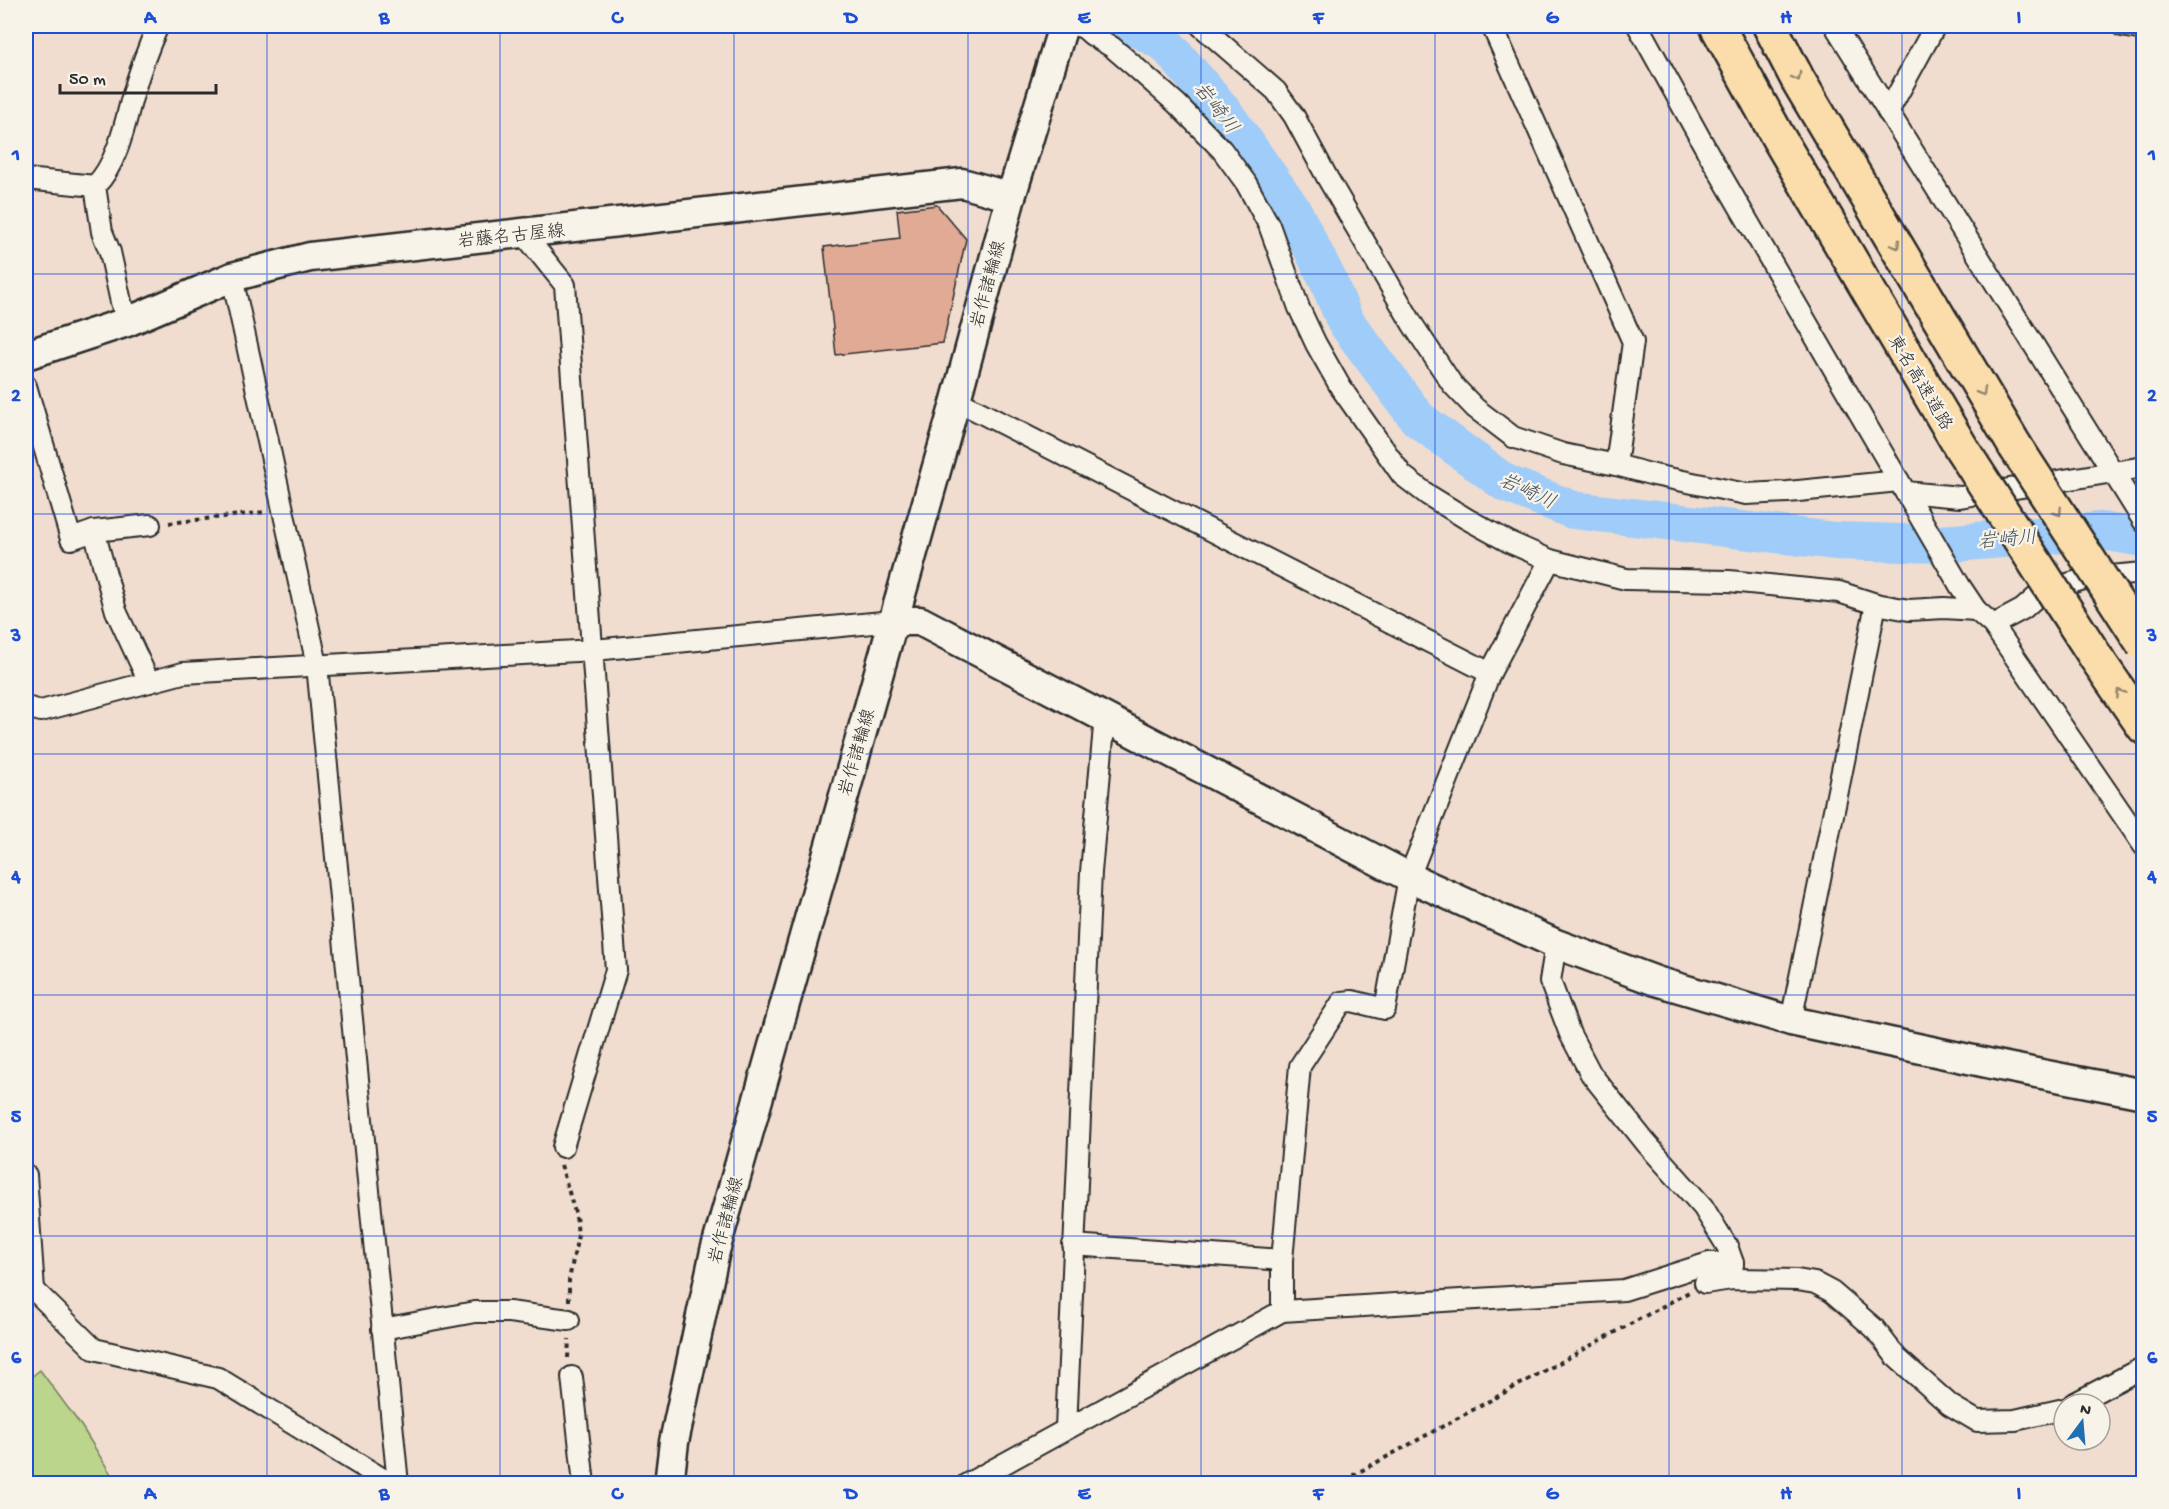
<svg xmlns="http://www.w3.org/2000/svg" width="2169" height="1509" font-family="'Gochi Hand','Klee One',sans-serif">
<style>
.green{fill:#bbd58d;stroke:#73805c;stroke-width:1.5}
.lines{fill:none;stroke-linecap:round;stroke-linejoin:round}
.river{stroke:#9fccf9;stroke-width:38}
.building{fill:#e0aa95;stroke:#2b2b2b;stroke-width:1.5}
.street-casing{stroke:#2b2b2b;stroke-width:24}
.secondary-casing{stroke:#2b2b2b;stroke-width:33}
.highway-casing{stroke:#2b2b2b;stroke-width:38}
.path{stroke:#2b2b2b;stroke-width:4;stroke-dasharray:4.5 4.5;stroke-linecap:butt}
.street{stroke:#f7f3e8;stroke-width:20}
.secondary{stroke:#f7f3e8;stroke-width:28}
.highway{stroke:#faddab;stroke-width:33}
.highway-bridge-casing{stroke:#2b2b2b;stroke-width:38;stroke-linecap:butt}
.highway-bridge{stroke:#faddab;stroke-width:33}
.oneway{stroke:#92846b}
.grid{fill:none;stroke:#1d4ed8;stroke-width:1.5;stroke-opacity:0.55}
.labels{text-anchor:middle;stroke-width:4.5;stroke-linejoin:round;paint-order:stroke}
.street-label{font-size:18px;fill:#2b2b2b;stroke:#f7f3e8}
.water-label{font-size:20px;font-style:italic;fill:#48535e;stroke:#f7f3e8}
.neatline{fill:none;stroke:#1d4ed8;stroke-width:2}
.grid-label{font-size:20px;text-anchor:middle;font-weight:bold;fill:#1d4ed8}
</style>
<rect width="100%" height="100%" fill="#f0ddcf"/>
<filter id="ink" filterUnits="userSpaceOnUse"><feTurbulence type="fractalNoise" baseFrequency=".0167" numOctaves="2"/><feDisplacementMap in="SourceGraphic" scale="12" xChannelSelector="R" yChannelSelector="G"/><feConvolveMatrix kernelMatrix="1 2 1 2 8 2 1 2 1" color-interpolation-filters="sRGB"/></filter>
<g filter="url(#ink)">
<polygon class="green" points="40,1370 82,1427 114,1479 113,1483 26,1483 26,1381"/>
<g class="lines">
<polyline class="river" points="1133,26 1165,43 1223,111 1293,211 1327,278 1345,321 1418,419 1505,483 1573,510 1835,541 1941,544 2101,531 2144,538"/>
</g>
<polygon class="building" points="937,205 966,239 943,343 836,355 824,247 900,238 897,210"/>
<g class="lines">
<defs>
<g id="street">
<polyline points="1077,26 1084,28 1092,35 1112,47 1133,65 1177,104 1222,150 1246,183 1269,225 1299,308 1316,344 1341,388 1402,475 1428,495 1467,519 1509,542 1550,560"/>
<polyline points="1201,26 1276,91 1294,116 1328,179 1413,325 1452,384 1475,408 1513,437 1563,454 1616,465 1654,475 1746,494 1788,492 1899,481"/>
<polyline points="1492,26 1633,342 1616,465"/>
<polyline points="1638,26 1711,158 1960,586 1976,610 1993,625 2144,846"/>
<polyline points="1835,26 2144,522"/>
<polyline points="2122,26 2144,30"/>
<polyline points="1888,112 1935,26"/>
<polyline points="26,179 95,186"/>
<polyline points="524,234 565,285 616,970 563,1147"/>
<polyline points="232,277 317,665 398,1484"/>
<path d="M127 322 121 302 110 252 102 232 95 186C116 165 124 129 131 101 138 76 147 49 158 26"/>
<polyline points="26,386 71,539 94,531 150,525"/>
<polyline points="956,400 1490,673"/>
<polyline points="1905,492 1960,497 2144,467"/>
<polyline points="94,531 116,611 149,682"/>
<polyline points="1993,625 2023,609 2043,591 2088,578 2144,573"/>
<polyline points="26,707 41,711 183,673 594,650 893,621"/>
<polyline points="1556,944 1550,981 1570,1034 1591,1074 1646,1143 1703,1207 1727,1246 1733,1263 1732,1274"/>
<polyline points="1791,1021 1876,604"/>
<polyline points="26,1175 34,1290"/>
<polyline points="1073,1245 1282,1260"/>
<polyline points="1705,1283 1732,1279 1797,1280 1815,1283 1832,1292 1874,1328 1897,1358 1950,1405 1977,1421 2015,1420 2064,1409"/>
<polyline points="26,1286 34,1290 94,1349 218,1378 391,1484"/>
<polyline points="1282,1311 1282,1260 1300,1066 1342,1002 1352,1001 1385,1009 1409,877 1490,673 1550,560 1626,579 1729,581 1839,592 1876,604 1909,610 1944,608 1976,610"/>
<polyline points="382,1329 475,1312 509,1312 569,1320"/>
<polyline points="572,1377 584,1484"/>
<polyline points="2073,1404 2144,1367"/>
<polyline points="1066,1428 1091,872 1105,716"/>
<polyline points="967,1484 1282,1311 1624,1290 1709,1263 1733,1263"/>
</g>
<g id="secondary">
<polyline points="26,355 127,322 232,277 310,257 962,183 1011,197"/>
<polyline points="893,621 920,621 1409,877 1556,944 1656,981 1791,1021 2006,1067 2144,1094"/>
<polyline points="669,1484 674,1442 715,1251 956,400 1011,197 1063,26"/>
</g>
<g id="highway">
<polyline points="1717,26 1778,137 1962,449"/>
<polyline points="1770,26 1798,80 2015,446"/>
<polyline points="2097,659 2144,727"/>
</g>
</defs>
<use href="#street" class="street-casing"/>
<use href="#secondary" class="secondary-casing"/>
<use href="#highway" class="highway-casing"/>
<g class="path">
<polyline points="169,523 266,512"/>
<polyline points="561,1165 576,1216 578,1235 569,1280 569,1301"/>
<polyline points="568,1358 569,1339"/>
<polyline points="1337,1484 1689,1292"/>
</g>
<use href="#street" class="street"/>
<use href="#secondary" class="secondary"/>
<use href="#highway" class="highway"/>
<defs>
<g id="highway-bridge">
<polyline points="2015,446 2144,645"/>
<polyline points="1962,449 2097,659"/>
</g>
</defs>
<use href="#highway-bridge" class="highway-bridge-casing"/>
<use href="#highway-bridge" class="highway-bridge"/>
</g>
<defs><path id="oneway-chevron" d="M-2-3.5L2.5 0L-2 3.5" fill="none" stroke-width="1.6" stroke-linecap="round" stroke-linejoin="round" transform="scale(1.5)"/></defs>
<g class="oneway">
<use href="#oneway-chevron" transform="translate(1797 77) rotate(61)"/>
<use href="#oneway-chevron" transform="translate(1896 245) rotate(59)"/>
<use href="#oneway-chevron" transform="translate(1982 392) rotate(60)"/>
<use href="#oneway-chevron" transform="translate(2058 512) rotate(57)"/>
<use href="#oneway-chevron" transform="translate(2120 693) rotate(-124)"/>
</g>
</g>
<path class="grid" d="M267 26V1484M500 26V1484M734 26V1484M968 26V1484M1201 26V1484M1435 26V1484M1669 26V1484M1902 26V1484M26 274H2144M26 514H2144M26 754H2144M26 995H2144M26 1236H2144"/>
<g class="labels">
<g class="street-label">
<text transform="translate(511 235) rotate(-6)" y="6">岩藤名古屋線</text>
<text transform="translate(987 284) rotate(-75)" y="6">岩作諸輪線</text>
<text transform="translate(1921 382) rotate(59)" y="6">東名高速道路</text>
<text transform="translate(856 752) rotate(-74)" y="6">岩作諸輪線</text>
<text transform="translate(725 1220) rotate(-75)" y="6">岩作諸輪線</text>
</g>
<g class="water-label">
<text transform="translate(1217 107) rotate(52)" y="7">岩崎川</text>
<text transform="translate(1528 490) rotate(25)" y="7">岩崎川</text>
<text transform="translate(2007 538) rotate(-5)" y="7">岩崎川</text>
</g>
</g>
<rect width="2169" height="1509" fill="none" stroke="#f7f3e8" stroke-width="66"/>
<g transform="translate(2082 1422) rotate(16)"><circle r="28" fill="#f7f3e8" stroke="#a5a39c" stroke-width="1.5"/>
<path d="M0-4.5L10 22L0 15L-10 22Z" fill="#1f6fb2"/>
<text y="-9" font-size="16" font-weight="bold" text-anchor="middle" fill="#2b2b2b">N</text>
</g>
<path d="M60 84v9h156v-9" fill="none" stroke="#2b2b2b" stroke-width="3"/>
<text x="69" y="84" font-size="18" fill="#2b2b2b" stroke="#f7f3e8" stroke-width="4.5" paint-order="stroke">50 m</text>
<rect x="33" y="33" width="2103" height="1443" class="neatline"/>
<g class="grid-label">
<text x="150" y="23">A</text>
<text x="384" y="23">B</text>
<text x="617" y="23">C</text>
<text x="851" y="23">D</text>
<text x="1084" y="23">E</text>
<text x="1318" y="23">F</text>
<text x="1552" y="23">G</text>
<text x="1786" y="23">H</text>
<text x="2019" y="23">I</text>
<text x="16" y="160">1</text>
<text x="2152" y="160">1</text>
<text x="16" y="401">2</text>
<text x="2152" y="401">2</text>
<text x="16" y="641">3</text>
<text x="2152" y="641">3</text>
<text x="16" y="882">4</text>
<text x="2152" y="882">4</text>
<text x="16" y="1122">5</text>
<text x="2152" y="1122">5</text>
<text x="16" y="1363">6</text>
<text x="2152" y="1363">6</text>
<text x="150" y="1499">A</text>
<text x="384" y="1499">B</text>
<text x="617" y="1499">C</text>
<text x="851" y="1499">D</text>
<text x="1084" y="1499">E</text>
<text x="1318" y="1499">F</text>
<text x="1552" y="1499">G</text>
<text x="1786" y="1499">H</text>
<text x="2019" y="1499">I</text>
</g>
</svg>
